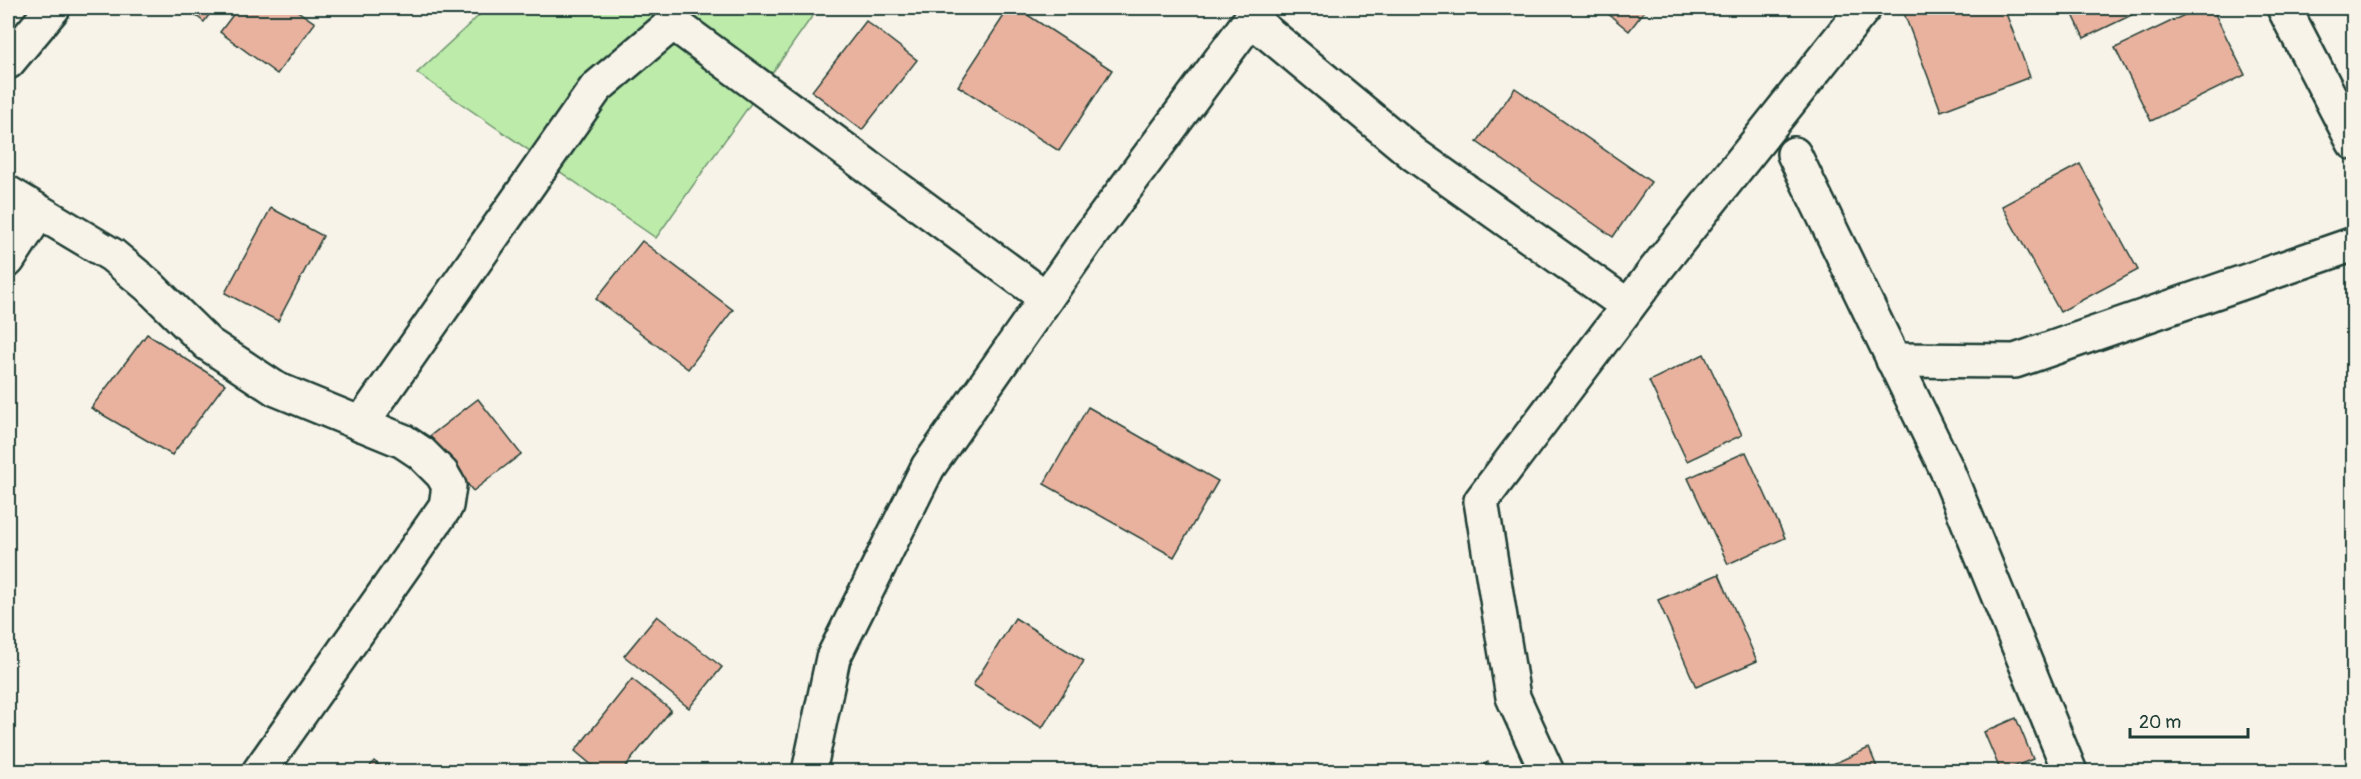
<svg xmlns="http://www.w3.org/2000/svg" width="2361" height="779" font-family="Pangolin,sans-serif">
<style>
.green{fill:#bdebaa;stroke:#6e946f;stroke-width:1.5}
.building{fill:#e9b29f;stroke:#1f3d34;stroke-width:1.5}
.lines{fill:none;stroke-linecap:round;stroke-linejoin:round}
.street-casing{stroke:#1f3d34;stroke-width:38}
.street{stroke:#f7f3e8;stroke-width:33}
</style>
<rect width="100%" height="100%" fill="#f7f3e8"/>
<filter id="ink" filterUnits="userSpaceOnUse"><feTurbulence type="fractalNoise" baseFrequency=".0167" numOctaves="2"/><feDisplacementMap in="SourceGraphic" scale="12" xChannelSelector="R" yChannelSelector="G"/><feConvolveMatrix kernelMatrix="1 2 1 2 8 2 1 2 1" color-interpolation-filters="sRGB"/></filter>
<g filter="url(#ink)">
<polygon class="green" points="487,8 818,8 656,238 417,73"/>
<g class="building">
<polygon points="186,8 214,8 204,22"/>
<polygon points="238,8 293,8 315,23 277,74 220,32"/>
<polygon points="1009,8 1017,8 1112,70 1059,151 958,86"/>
<polygon points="1601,8 1647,8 1629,31"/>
<polygon points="1902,8 2004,8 2030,77 1941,111"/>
<polygon points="2070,8 2146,8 2084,38"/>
<polygon points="2199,8 2212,8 2245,75 2151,121 2115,48"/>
<polygon points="866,21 917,60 862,130 812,91"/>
<polygon points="1515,88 1651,182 1613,237 1477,142"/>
<polygon points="2080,164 2138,270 2060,312 2002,206"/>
<polygon points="271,208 323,236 278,321 225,293"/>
<polygon points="642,241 733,310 688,369 596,299"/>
<polygon points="147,334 225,384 172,455 91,408"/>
<polygon points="1704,354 1742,435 1687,461 1649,381"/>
<polygon points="478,399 521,454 473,491 430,436"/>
<polygon points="1088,407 1218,481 1174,557 1044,484"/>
<polygon points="1746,452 1785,538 1728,564 1688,478"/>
<polygon points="1719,574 1757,661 1696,687 1658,600"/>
<polygon points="657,616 722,667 689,708 624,656"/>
<polygon points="1015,618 1084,661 1042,728 973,685"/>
<polygon points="632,679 671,710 621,772 600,772 575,751"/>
<polygon points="2016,718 2033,759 2001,772 1984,732"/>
<polygon points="1869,748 1879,772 1815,772"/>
<polygon points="374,761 388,772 366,772"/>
<polygon points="1488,762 1493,772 1470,772"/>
</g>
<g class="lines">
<defs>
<g id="street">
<polyline points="2284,8 2354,143"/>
<polyline points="1251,19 1415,155 1628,306"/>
<polyline points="8,62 53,8"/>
<polyline points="1794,154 1947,470 2070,772"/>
<polyline points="8,193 112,255 149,286 208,344 276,389 403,441 421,453 442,474 449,486 446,506 259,772"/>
<polyline points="8,260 39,212"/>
<polyline points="1893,360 2015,361 2354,244"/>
<polyline points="361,424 596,88 673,23 1046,298"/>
<polyline points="809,772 833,658 928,467 1084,244 1259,8"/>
<polyline points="1547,772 1513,697 1481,501 1657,268 1864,8"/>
</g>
</defs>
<use href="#street" class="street-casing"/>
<use href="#street" class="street"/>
</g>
</g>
<rect width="2361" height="779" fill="none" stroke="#f7f3e8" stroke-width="30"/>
<rect x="15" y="15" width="2331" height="749" fill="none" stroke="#1f3d34" stroke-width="2" filter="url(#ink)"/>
<path d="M2130 728v9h118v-9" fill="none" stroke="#1f3d34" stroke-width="3"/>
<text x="2139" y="728" font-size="18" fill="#1f3d34" stroke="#f7f3e8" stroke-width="4.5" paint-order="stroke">20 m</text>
</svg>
